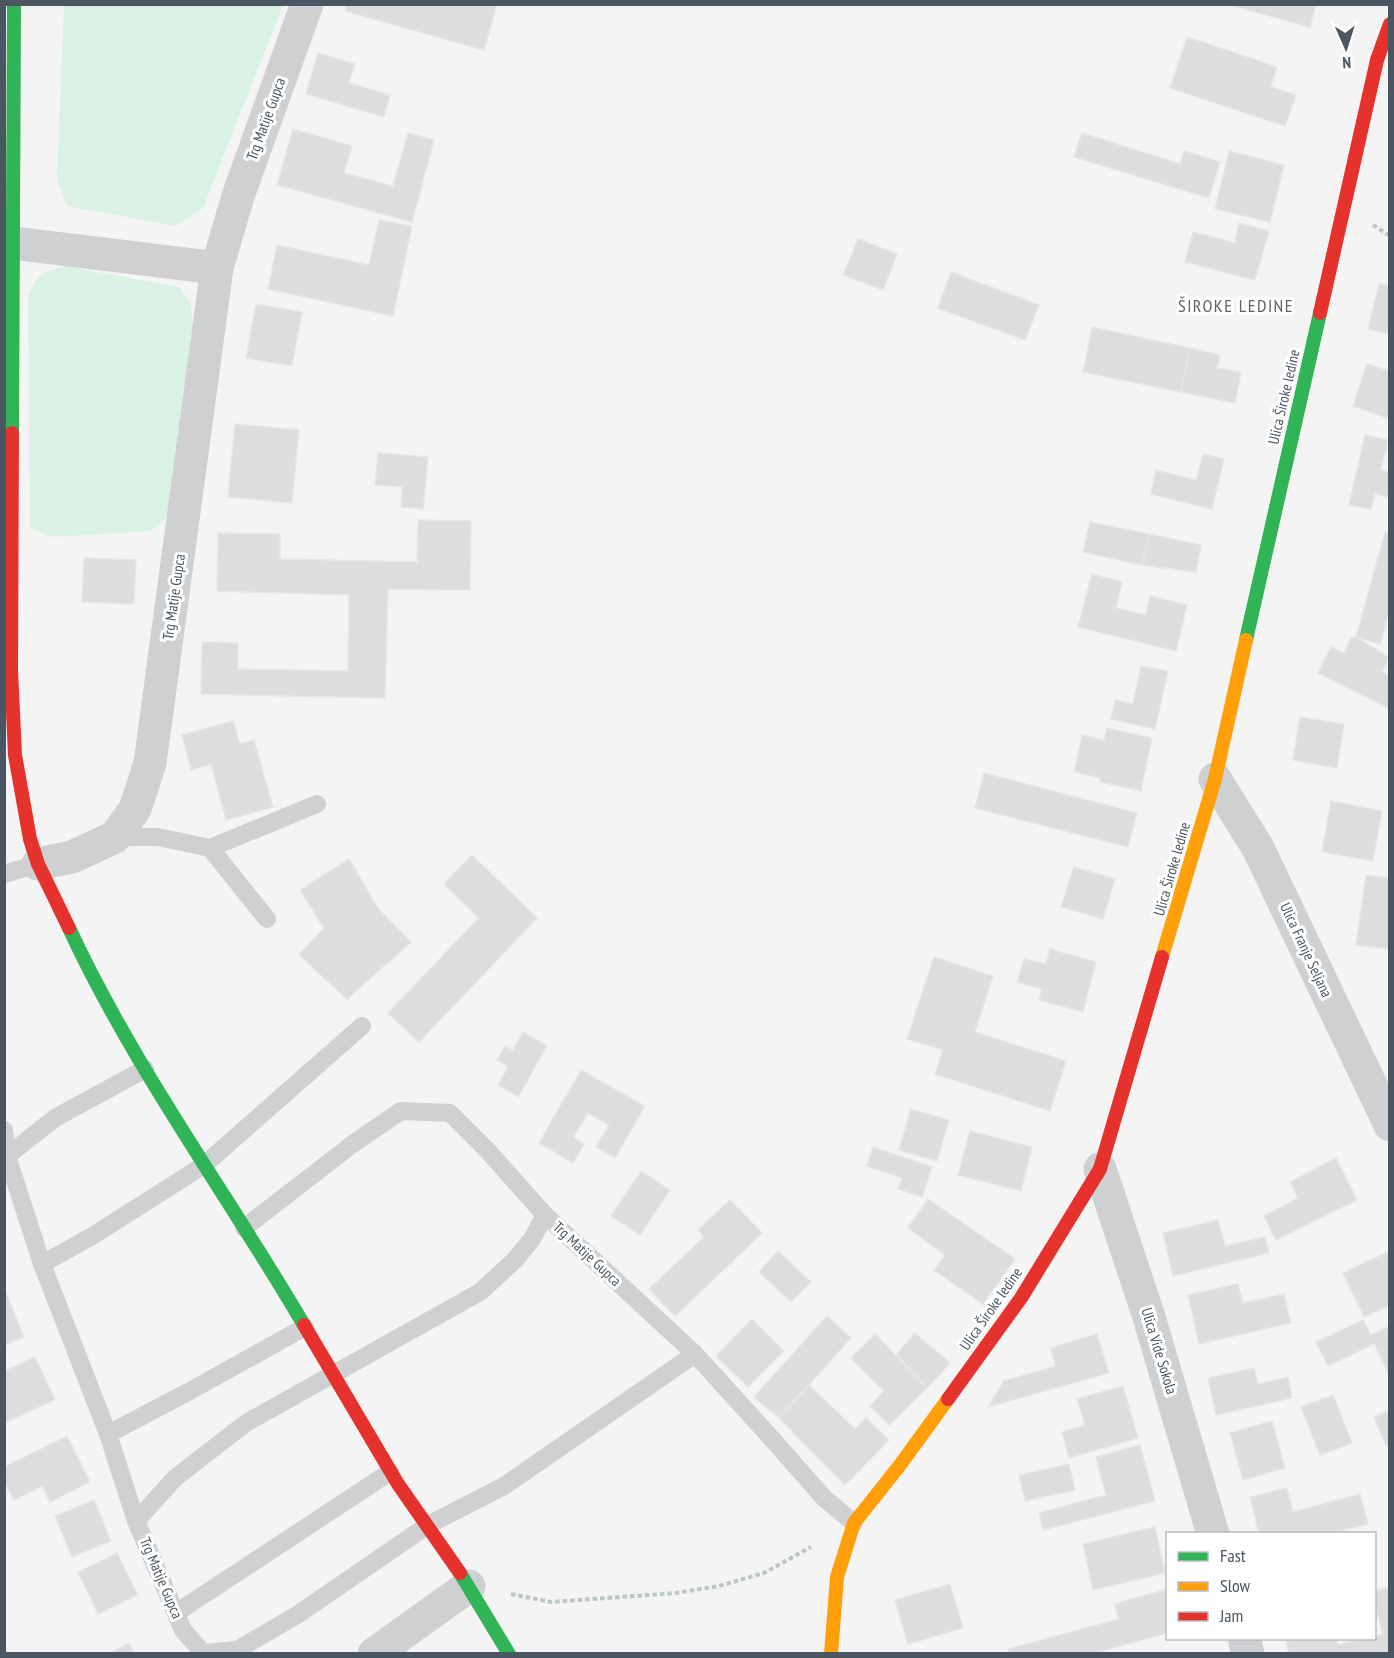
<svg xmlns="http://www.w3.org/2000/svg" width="1394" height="1658" font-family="'PT Sans Narrow',sans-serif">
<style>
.green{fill:#d9f2e3}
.building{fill:#ddddde;stroke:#e5e6e7;stroke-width:1.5}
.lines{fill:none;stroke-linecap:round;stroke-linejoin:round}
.path{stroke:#bcc7c4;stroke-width:4;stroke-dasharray:4.5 3;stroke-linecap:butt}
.lane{stroke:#ced0d2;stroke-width:18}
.street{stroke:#ced0d2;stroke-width:33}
.fast{stroke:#30b455;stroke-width:14}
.slow{stroke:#ff9f0a;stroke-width:14}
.jam{stroke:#e5322d;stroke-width:14}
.labels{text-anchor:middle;stroke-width:6;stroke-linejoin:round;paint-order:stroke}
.street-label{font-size:15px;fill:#4a5661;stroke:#fff}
.quarter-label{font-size:18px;letter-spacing:1.5px;fill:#5f6368;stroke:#fff}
</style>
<rect width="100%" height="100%" fill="#f4f4f4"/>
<g class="green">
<polygon points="64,5 283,5 203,208 176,226 67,206 57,179"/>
<polygon points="65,266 178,287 190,302 193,322 167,517 151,531 52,537 30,527 28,294 42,273"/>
</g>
<g class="building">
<polygon points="347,4 462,5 497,4 484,50 345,11"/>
<polygon points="1226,4 1316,4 1310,27"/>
<polygon points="1187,37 1277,67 1271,87 1296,95 1285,126 1170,88"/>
<polygon points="318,53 355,64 349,83 390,95 384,117 306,94"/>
<polygon points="293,129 352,146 344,173 393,186 408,133 434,140 412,222 277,185"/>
<polygon points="1082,133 1180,164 1184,151 1220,162 1209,198 1074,157"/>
<polygon points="1229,151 1284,165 1270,222 1215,209"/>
<polygon points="379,220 412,226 393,316 268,289 277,245 369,265"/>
<polygon points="1239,223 1269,231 1255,280 1185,262 1193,232 1235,243"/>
<polygon points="858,239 897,254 883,290 843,275"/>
<polygon points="951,272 1039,305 1025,340 938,308"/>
<polygon points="1379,283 1390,286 1390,334 1368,329"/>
<polygon points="256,304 302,312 292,366 246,358"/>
<polygon points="1092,327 1190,348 1181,392 1083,372"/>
<polygon points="1190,348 1220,355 1217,368 1241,372 1235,403 1181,392"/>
<polygon points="1367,364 1390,371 1390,419 1353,406"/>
<polygon points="235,424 299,430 292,503 228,497"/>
<polygon points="1365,435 1388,440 1381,470 1390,472 1388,497 1375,494 1371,509 1349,505"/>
<polygon points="378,453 428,457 423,509 401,507 402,487 375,485"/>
<polygon points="1203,454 1224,459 1212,509 1151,494 1156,470 1196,480"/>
<polygon points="418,520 471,521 470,590 388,589 385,698 201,694 202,642 238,643 238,669 348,671 349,595 217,591 218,533 280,534 280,559 417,562"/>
<polygon points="1090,522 1149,534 1142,565 1083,552"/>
<polygon points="1385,532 1390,533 1390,617 1388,616 1380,644 1356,637"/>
<polygon points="1149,534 1201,545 1196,572 1142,565"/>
<polygon points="84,558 136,560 134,604 82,602"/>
<polygon points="1092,574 1122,582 1116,608 1146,615 1150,596 1187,605 1176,651 1078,627"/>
<polygon points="1356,637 1389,657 1382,672 1390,676 1390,709 1318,673 1331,647 1344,653 1351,638"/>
<polygon points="1141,666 1168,671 1155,729 1111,719 1115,700 1133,704"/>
<polygon points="1300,717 1344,724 1337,768 1293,760"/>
<polygon points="233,721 240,744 254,740 273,807 226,820 211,764 191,770 182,735"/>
<polygon points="1107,728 1152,738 1141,791 1100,782 1101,778 1074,772 1082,735 1104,740"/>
<polygon points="984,773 1137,813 1128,847 975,808"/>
<polygon points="1331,801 1382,811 1373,861 1322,852"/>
<polygon points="472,855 537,918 419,1042 388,1013 479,918 444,884"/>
<polygon points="349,859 377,907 411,942 347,999 299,955 324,928 300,890"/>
<polygon points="1074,867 1115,879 1103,919 1061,907"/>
<polygon points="1366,875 1390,878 1390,949 1356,945"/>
<polygon points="1050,949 1096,962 1083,1012 1039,1000 1042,989 1017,982 1024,959 1046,964"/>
<polygon points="934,957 993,976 975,1032 1066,1061 1050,1111 935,1074 943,1050 907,1039"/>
<polygon points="523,1032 547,1046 518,1097 498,1085 508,1067 497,1060 505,1046 513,1050"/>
<polygon points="581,1070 645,1106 615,1158 596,1147 609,1125 588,1113 573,1137 584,1144 573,1163 539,1143"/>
<polygon points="911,1109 949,1120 937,1161 899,1150"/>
<polygon points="970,1131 1032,1147 1021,1191 958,1175"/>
<polygon points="873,1147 932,1167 922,1197 898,1189 902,1178 867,1166"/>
<polygon points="1336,1158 1357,1200 1276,1240 1264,1216 1298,1198 1290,1182"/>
<polygon points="641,1171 670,1190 640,1235 611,1216"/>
<polygon points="928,1199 1015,1259 983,1304 934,1270 945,1255 908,1228"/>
<polygon points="730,1200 762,1233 675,1316 649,1289 704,1237 698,1230"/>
<polygon points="1218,1220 1225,1246 1265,1237 1269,1253 1173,1276 1163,1233"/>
<polygon points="778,1251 811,1282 791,1302 759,1272"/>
<polygon points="1389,1251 1390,1305 1364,1317 1343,1273"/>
<polygon points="1238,1284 1243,1303 1284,1294 1291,1323 1199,1344 1188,1295"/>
<polygon points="4,1288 24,1337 4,1345"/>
<polygon points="827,1316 851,1338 779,1418 754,1397"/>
<polygon points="752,1319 784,1351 748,1387 716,1356"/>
<polygon points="1363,1320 1371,1335 1390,1326 1390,1376 1374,1344 1328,1366 1316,1342"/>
<polygon points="915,1333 950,1363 927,1388 896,1355"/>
<polygon points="875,1334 927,1388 889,1425 870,1406 884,1391 851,1358"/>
<polygon points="1097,1334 1109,1373 988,1407 1004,1381 1056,1366 1050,1348"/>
<polygon points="35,1357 55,1400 4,1423 4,1371"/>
<polygon points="1254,1368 1258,1384 1288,1377 1292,1398 1216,1415 1208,1378"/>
<polygon points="809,1385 855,1429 866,1418 889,1440 845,1485 779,1418"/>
<polygon points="1123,1386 1138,1438 1069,1458 1062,1432 1085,1425 1077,1399"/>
<polygon points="1333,1395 1352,1443 1320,1455 1301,1407"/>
<polygon points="1390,1410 1390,1444 1386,1446 1374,1417"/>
<polygon points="1272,1421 1285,1468 1243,1480 1230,1433"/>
<polygon points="67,1436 90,1482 50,1502 42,1486 14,1500 4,1481 4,1467"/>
<polygon points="1140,1445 1155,1501 1043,1530 1039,1513 1106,1495 1096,1457"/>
<polygon points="1069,1464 1075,1490 1025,1501 1019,1475"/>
<polygon points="1287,1488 1293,1512 1360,1494 1368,1524 1329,1534 1259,1534 1250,1497"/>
<polygon points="94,1500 111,1541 72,1557 55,1516"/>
<polygon points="1155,1527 1165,1573 1093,1590 1083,1544"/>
<polygon points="117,1553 138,1595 98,1614 78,1572"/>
<polygon points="950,1584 963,1628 908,1644 895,1600"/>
<polygon points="1390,1587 1390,1654 1289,1654 1286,1642 1300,1638 1336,1638 1338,1645 1363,1638 1374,1638 1374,1636 1383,1634 1374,1603 1374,1591"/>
<polygon points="1168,1589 1168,1633 1091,1654 1009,1654 1008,1649 1119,1619 1114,1604"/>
<polygon points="129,1643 135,1654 108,1654"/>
</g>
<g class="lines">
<g class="path">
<polyline points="1373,225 1390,236"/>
<polyline points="511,1594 551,1602 676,1593 719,1586 764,1573 811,1547"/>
</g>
<g class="lane">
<polyline points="115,837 158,837 210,848 267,919"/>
<polyline points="210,848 317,804"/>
<polyline points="4,874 38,864"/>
<polyline points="4,1130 7,1156 42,1264 108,1434 136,1521"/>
<polyline points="7,1156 55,1118 145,1069"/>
<polyline points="244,1228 354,1143 401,1111 450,1113 488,1151 545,1215"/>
<polyline points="42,1264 94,1235 204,1165 362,1026"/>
<polyline points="695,1354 504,1486 428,1525 297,1615 237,1650 203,1653 183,1630 136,1521 175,1478 246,1423 480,1292 515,1260 532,1239 545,1215 695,1354 773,1440 824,1498 854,1523"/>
<polyline points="108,1434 188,1392 305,1327"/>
<polyline points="176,1613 390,1472"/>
</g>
<g class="street">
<polyline points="13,243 217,268"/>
<polyline points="1215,779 1258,848 1390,1125"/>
<polyline points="38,864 72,857 115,837 135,809 150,763 217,268 238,196 307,4"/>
<polyline points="1100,1169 1148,1314 1213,1534"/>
<polyline points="1244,1638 1248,1654"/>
<polyline points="374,1654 469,1586"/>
</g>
<g class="fast">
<polyline points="12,433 14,4"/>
<polyline points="1246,640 1320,313"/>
<path d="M69 928C134 1068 226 1192 304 1325"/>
<polyline points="460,1573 509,1654"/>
</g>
<g class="slow">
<polyline points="1162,957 1215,779 1246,640"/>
<polyline points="831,1654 837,1577 854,1523 900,1465 948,1399"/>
</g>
<g class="jam">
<polyline points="1320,313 1377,60 1390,24"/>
<polyline points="12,433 11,670 15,755 30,839 38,864 69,928"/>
<polyline points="304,1325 398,1484 460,1573"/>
<polyline points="948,1399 1021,1298 1100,1169 1162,957"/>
</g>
</g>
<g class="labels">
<g class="street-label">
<text transform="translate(266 119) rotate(-70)" y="5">Trg Matije Gupca</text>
<text transform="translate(1284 397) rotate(-77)" y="5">Ulica Široke ledine</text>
<text transform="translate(174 597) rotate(-82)" y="5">Trg Matije Gupca</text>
<text transform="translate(1172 869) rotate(-74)" y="5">Ulica Široke ledine</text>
<text transform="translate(1306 950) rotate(65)" y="5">Ulica Franje Seljana</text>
<text transform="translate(587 1254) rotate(43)" y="5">Trg Matije Gupca</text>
<text transform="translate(991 1309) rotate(-55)" y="5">Ulica Široke ledine</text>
<text transform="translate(1159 1351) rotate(73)" y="5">Ulica Vide Sokola</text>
<text transform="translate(161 1578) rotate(67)" y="5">Trg Matije Gupca</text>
</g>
<g class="quarter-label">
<text x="1236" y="312">ŠIROKE LEDINE</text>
</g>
</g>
<rect width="1394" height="1658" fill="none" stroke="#4a5661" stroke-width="12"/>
<rect x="1166" y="1532" width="210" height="108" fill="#ffffff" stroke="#b7bbc0" stroke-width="1.5"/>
<rect x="1178" y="1552" width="30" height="9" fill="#30b455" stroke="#b7bbc0" stroke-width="1.5"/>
<text x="1220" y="1562" font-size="18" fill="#4a5661">Fast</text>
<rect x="1178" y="1582" width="30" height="9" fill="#ff9f0a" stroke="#b7bbc0" stroke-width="1.5"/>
<text x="1220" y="1592" font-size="18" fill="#4a5661">Slow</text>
<rect x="1178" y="1612" width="30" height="9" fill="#e5322d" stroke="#b7bbc0" stroke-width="1.5"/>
<text x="1220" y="1622" font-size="18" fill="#4a5661">Jam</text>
<g transform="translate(1346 48) rotate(177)" stroke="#ffffff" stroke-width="4.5" paint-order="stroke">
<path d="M0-4.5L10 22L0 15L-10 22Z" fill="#4a5661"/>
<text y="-9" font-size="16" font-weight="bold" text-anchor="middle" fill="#4a5661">N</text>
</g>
</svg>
